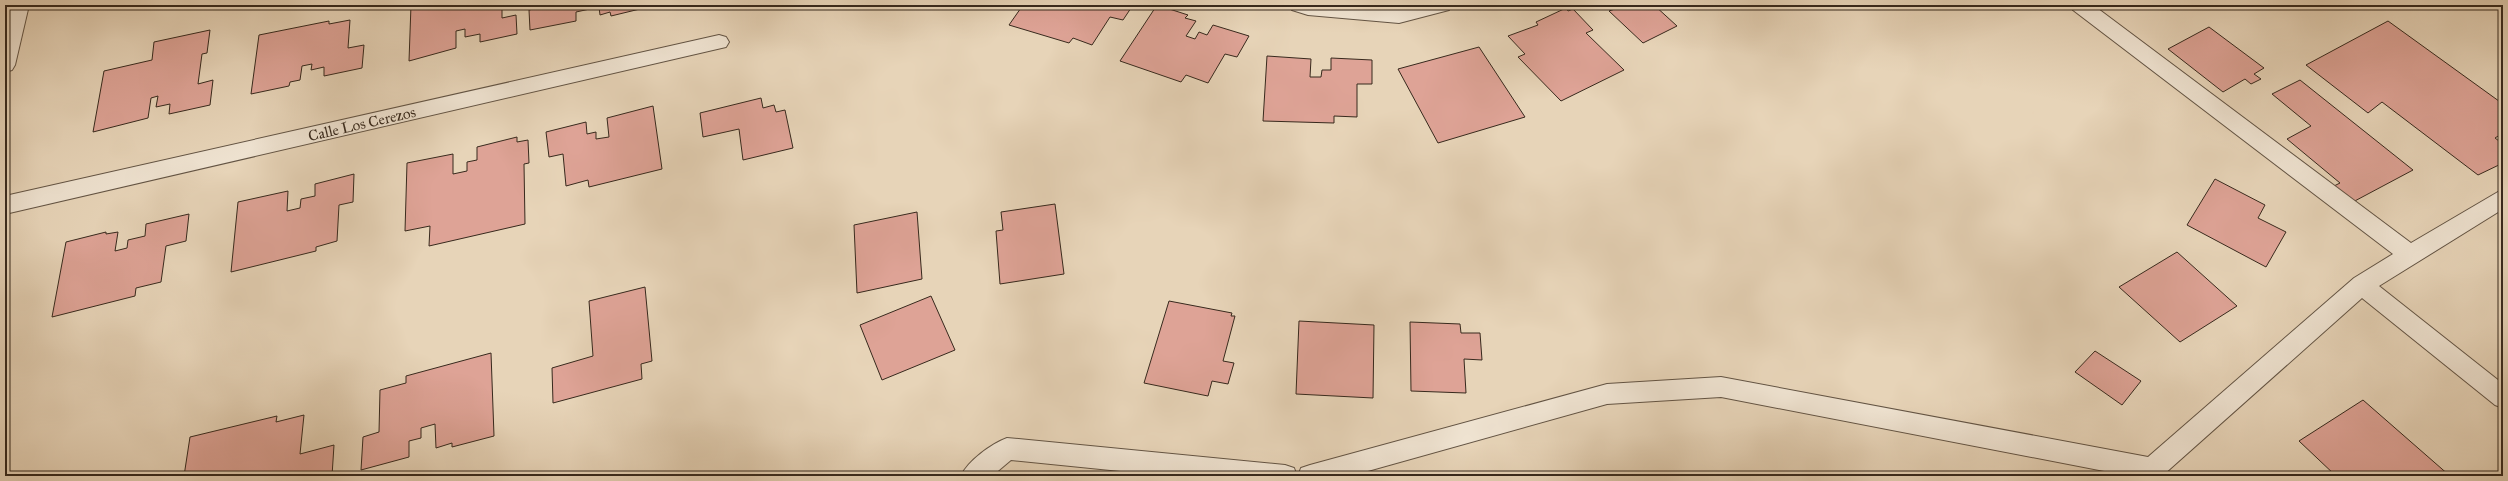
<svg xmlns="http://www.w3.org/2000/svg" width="2508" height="481" font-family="'IM FELL Great Primer',serif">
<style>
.building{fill:#dea396;stroke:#37291d}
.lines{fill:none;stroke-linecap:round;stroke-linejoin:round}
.minor-casing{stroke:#635444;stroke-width:2}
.minor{fill:#efe3d1;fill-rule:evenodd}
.labels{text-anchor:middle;stroke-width:3;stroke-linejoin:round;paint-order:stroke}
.street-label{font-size:15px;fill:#37291d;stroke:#efe3d1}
</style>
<rect width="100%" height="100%" fill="#e7d4b8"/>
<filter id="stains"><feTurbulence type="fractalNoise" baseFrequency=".005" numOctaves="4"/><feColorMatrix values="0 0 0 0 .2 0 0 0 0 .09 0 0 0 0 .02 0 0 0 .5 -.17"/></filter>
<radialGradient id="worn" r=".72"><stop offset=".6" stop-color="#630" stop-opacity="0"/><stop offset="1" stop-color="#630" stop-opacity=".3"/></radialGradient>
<g class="building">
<polygon points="411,5 502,5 502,18 516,15 517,34 480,42 480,34 465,37 465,29 456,31 456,48 409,61"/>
<polygon points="539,5 644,5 644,8 611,16 610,12 600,15 599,7 576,12 576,21 530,30 529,10 539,8"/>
<polygon points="1023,5 1133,5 1123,20 1110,17 1092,45 1073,38 1069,43 1009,25"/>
<polygon points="1157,5 1188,15 1185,18 1196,21 1186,36 1195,39 1199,32 1207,35 1213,25 1249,36 1237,57 1225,54 1208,83 1186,75 1181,82 1120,61"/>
<polygon points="1611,5 1654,5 1677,26 1643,43 1609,11 1615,9"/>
<polygon points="1566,8 1568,11 1573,9 1593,30 1586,33 1624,70 1561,101 1518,57 1525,54 1508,36 1538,25 1536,22"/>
<polygon points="350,20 348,48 364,45 362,68 324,76 324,67 311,70 312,64 302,66 300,80 290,82 289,86 251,94 259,35 329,21 329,24"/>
<polygon points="2388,21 2503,104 2503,133 2495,138 2503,144 2503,163 2478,175 2382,102 2368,113 2306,65"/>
<polygon points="2209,27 2264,68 2254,74 2261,79 2251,84 2245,79 2223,92 2168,49"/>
<polygon points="210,30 207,53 202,54 198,84 213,80 210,105 169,114 170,104 156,107 158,96 151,98 148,118 93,132 104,71 152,60 154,42"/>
<polygon points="1479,47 1525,117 1438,143 1398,69"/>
<polygon points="1267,56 1311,59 1310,77 1321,77 1322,70 1331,70 1331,58 1372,60 1372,84 1357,84 1357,117 1334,116 1334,123 1263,121"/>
<polygon points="2300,80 2413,170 2351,203 2332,187 2340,183 2287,139 2311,126 2272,94"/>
<polygon points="761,98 763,108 774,105 776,112 785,110 793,148 743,160 739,129 703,137 700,113"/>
<polygon points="653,106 662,169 589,187 588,180 566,186 563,154 549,157 546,132 586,122 587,134 596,132 596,139 609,137 607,118"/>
<polygon points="517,137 517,142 528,140 529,163 524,164 525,224 429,246 430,226 405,231 407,163 453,154 453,174 467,171 467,162 477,160 477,147"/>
<polygon points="354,174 353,202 339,205 337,241 316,247 316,251 231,272 238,202 288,191 287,211 300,208 301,199 315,196 315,184"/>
<polygon points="2215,179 2265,205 2258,218 2286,232 2266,267 2187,225"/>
<polygon points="1055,204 1064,274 1000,284 996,231 1003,230 1001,212"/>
<polygon points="917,212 922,279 857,293 854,225"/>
<polygon points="189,214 186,241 166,246 161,282 136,288 135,296 52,317 66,242 106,232 106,234 118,232 115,251 127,248 128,240 145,236 146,224"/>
<polygon points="2177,252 2237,306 2180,342 2119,287"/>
<polygon points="645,287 652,361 641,364 642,379 553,403 552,368 593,356 589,301"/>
<polygon points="931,296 955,350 882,380 860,325"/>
<polygon points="1169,301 1232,313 1231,316 1235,316 1223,361 1234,363 1228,384 1212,381 1208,396 1144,383"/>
<polygon points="1299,321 1374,325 1373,398 1296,394"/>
<polygon points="1410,322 1460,324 1461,333 1480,333 1482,360 1464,359 1466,393 1411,391"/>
<polygon points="2095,351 2141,381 2122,405 2075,372"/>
<polygon points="491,353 494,436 452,447 452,443 436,448 435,424 421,428 421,438 409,441 409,457 361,470 363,437 379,432 380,390 406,383 406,376"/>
<polygon points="2363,400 2450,476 2336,476 2299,441"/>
<polygon points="304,415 300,454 334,445 332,476 184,476 190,437 277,416 276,422"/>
</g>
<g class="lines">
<defs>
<g id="minor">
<polygon points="9,5 29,5 15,65 12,70 5,72 5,23"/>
<polygon points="1289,5 1354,5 1399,9 1414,5 1452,5 1449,10 1399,23 1308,15 1292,10"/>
<polygon points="2070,5 2093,5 2411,243 2503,189 2503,209 2379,286 2503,384 2503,408 2495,405 2362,298 2162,476 2130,476 1721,397 1607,404 1350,476 1298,476 1301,468 1310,465 1607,384 1721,377 2148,457 2354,278 2393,254 2073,10"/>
<polygon points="719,35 726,37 729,42 726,47 5,214 5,196"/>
<path d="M1007 438 1285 465 1294 468 1297 476H1170L1011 460 992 476H961C968 461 991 444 1007 438Z"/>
</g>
</defs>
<use href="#minor" class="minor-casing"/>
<use href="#minor" class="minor"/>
</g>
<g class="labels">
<g class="street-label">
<text transform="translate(362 124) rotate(-13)" y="5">Calle Los Cerezos</text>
</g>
</g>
<rect width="2508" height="481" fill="none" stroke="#e7d4b8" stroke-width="20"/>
<rect x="6" y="6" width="2496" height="469" fill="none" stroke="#37291d" stroke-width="2"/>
<rect x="10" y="10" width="2488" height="461" fill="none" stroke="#37291d"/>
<rect width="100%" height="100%" filter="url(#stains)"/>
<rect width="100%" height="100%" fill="url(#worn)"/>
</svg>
